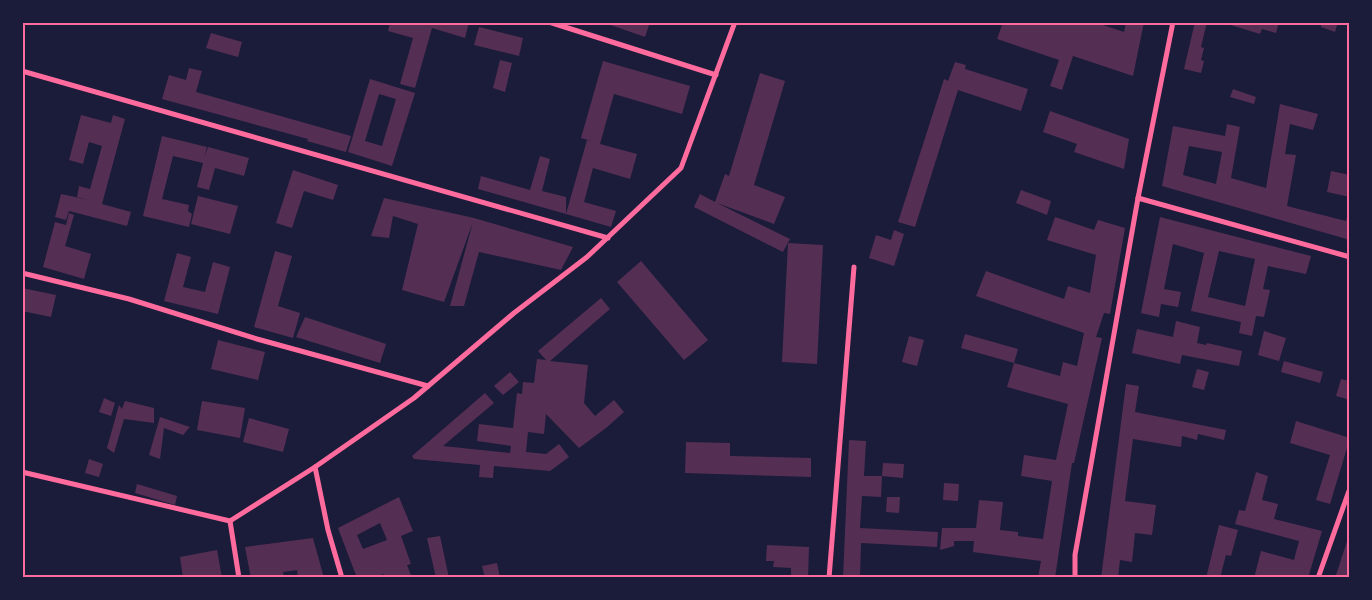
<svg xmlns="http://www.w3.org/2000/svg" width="1372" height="600" font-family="Roboto,sans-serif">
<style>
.building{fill:#542f53;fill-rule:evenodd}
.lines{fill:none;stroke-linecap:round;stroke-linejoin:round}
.minor{stroke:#ff6b9d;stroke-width:5}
.neatline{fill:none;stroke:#ff6b9d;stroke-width:2}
</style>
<rect width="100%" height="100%" fill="#1b1b3a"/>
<g class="building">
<polygon points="390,22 469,22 465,38 432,28 415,88 400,84 413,38 388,31"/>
<polygon points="602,22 650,22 645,37"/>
<polygon points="1003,22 1094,22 1124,32 1126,22 1144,22 1133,76 1073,56 1062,90 1050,86 1059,60 997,39"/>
<polygon points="1195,22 1207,22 1201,47 1204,48 1201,60 1204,61 1201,73 1184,69"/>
<polygon points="1279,22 1276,33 1262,29 1260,34 1224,23"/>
<polygon points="1322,22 1338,22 1335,32 1321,27"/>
<polygon points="479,27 523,38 519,56 474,45"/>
<polygon points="211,33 242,42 238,57 206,48"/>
<polygon points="500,60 512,63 505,92 493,88"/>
<polygon points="603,61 690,86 682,114 614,94 600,144 637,154 630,179 593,168 584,202 616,211 611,227 566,214 587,140 595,142 581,138"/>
<polygon points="955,62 966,65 965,69 1028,89 1021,111 958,90 915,227 898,222 944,79 948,81"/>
<polygon points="189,68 202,71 196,92 351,136 346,152 307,141 308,139 162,99 169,75 186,80"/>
<polygon points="760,73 785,81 754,185 785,197 774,224 717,203 790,239 783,252 694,207 700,194 715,202 725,174 729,176"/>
<path d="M370 79 415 93 392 166 348 152ZM379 94 396 99 382 146 365 141Z"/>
<polygon points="1233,89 1256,97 1254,104 1230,97"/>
<path d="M1280 104 1318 114 1313 130 1290 124 1285 154 1296 155 1287 206 1346 221 1350 206V240L1162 186 1173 126 1225 136 1227 124 1240 127 1231 178 1266 188ZM1189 146 1222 152 1216 184 1183 175Z"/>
<polygon points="1050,111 1129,139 1124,169 1074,152 1077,144 1043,132"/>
<polygon points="81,115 111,123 113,115 125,119 102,204 131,212 127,226 69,211 66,220 55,217 61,194 89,200 77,197 79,186 90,189 102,146 89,142 83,164 69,160"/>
<polygon points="162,136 207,147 204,158 208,147 249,158 244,176 215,168 209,190 197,187 203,163 173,156 162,199 189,205 188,211 192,214 189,227 143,216"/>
<polygon points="540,156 550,159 542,191 566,197 566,214 478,189 481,176 530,190"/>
<polygon points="293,170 338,185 333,200 304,191 292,228 276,223"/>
<polygon points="1331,171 1350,175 1350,197 1327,192"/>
<polygon points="1021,190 1051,201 1047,215 1016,203"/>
<polygon points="198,196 238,206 230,234 191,224"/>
<polygon points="384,198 474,218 573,247 561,270 479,252 464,306 450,306 473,222 444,302 402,290 418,224 393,216 389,238 371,236"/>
<polygon points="69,213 74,215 65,246 91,254 84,279 43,267 55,222 66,225"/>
<polygon points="1055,217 1094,230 1098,220 1125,228 1110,314 1104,313 1096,337 1102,338 1074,463 1072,463 1055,578 1038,578 1041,561 973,552 974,541 954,541 954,546 940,550 942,528 976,528 979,500 1003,502 1000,530 1018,532 1018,536 1043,539 1052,481 1021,476 1024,455 1056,460 1068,404 1007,387 1014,363 1060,376 1063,362 1077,366 1084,333 976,296 986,271 1064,299 1068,286 1090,293 1096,255 1047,240"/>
<path d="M1160 217 1311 256 1306 274 1268 266 1263 289 1270 290 1264 317 1256 316 1252 336 1239 333 1241 322 1191 311 1204 253 1173 244 1164 289 1181 292 1178 307 1161 304 1159 317 1141 313ZM1219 251 1255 259 1245 306 1208 297Z"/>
<polygon points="894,230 904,234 894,266 869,258 876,235 891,240"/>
<polygon points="788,243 823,245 817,364 782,362"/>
<polygon points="275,251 292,256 278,306 300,313 293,338 254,327"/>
<polygon points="177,253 191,257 183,287 205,292 213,262 230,267 218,314 164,301"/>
<polygon points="641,261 708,340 684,360 617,282"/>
<polygon points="22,288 56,295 51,317 22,311"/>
<polygon points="601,298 610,309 550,361 588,365 584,403 595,416 614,400 624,412 606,428 579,448 546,414 544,434 528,432 526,452 546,454 559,444 569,457 550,471 494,466 493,478 479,477 480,465 414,459 412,456 485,393 494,403 443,446 510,453 511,446 477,441 479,424 513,428 517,393 522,394 523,382 534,383 537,359 546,360 538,351"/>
<polygon points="305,317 386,344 380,363 296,337"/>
<polygon points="1176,321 1200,327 1197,343 1206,345 1207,343 1242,351 1239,366 1182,355 1180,364 1132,353 1137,329 1173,337"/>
<polygon points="1264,331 1286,338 1279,361 1258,355"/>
<polygon points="965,334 1018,349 1014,363 961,348"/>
<polygon points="909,336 924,340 917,366 902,362"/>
<polygon points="218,340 265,352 258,380 211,369"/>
<polygon points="1284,361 1323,372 1320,383 1281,372"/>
<polygon points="1197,369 1209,372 1204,390 1192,387"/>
<polygon points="510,372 519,382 503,395 494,386"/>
<polygon points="1341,379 1350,381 1350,400 1336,396"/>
<polygon points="1126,384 1139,386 1135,412 1226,430 1224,440 1198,434 1197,440 1182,436 1181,447 1133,439 1125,501 1156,505 1152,535 1135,533 1132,562 1120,560 1118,578 1101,578"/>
<polygon points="104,398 115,403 111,416 99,412"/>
<polygon points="125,401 154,408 154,423 124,419 114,453 107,448 119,405 122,409"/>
<polygon points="202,401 245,408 240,438 197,430"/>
<polygon points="160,417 190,427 183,435 164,428 160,459 149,455"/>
<polygon points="249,418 289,429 283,452 243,442"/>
<polygon points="1296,421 1350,438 1330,504 1316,500 1330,455 1290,443"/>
<polygon points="849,440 866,441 864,476 882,476 881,497 862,496 860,528 938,532 937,547 861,543 860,578 843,578"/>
<polygon points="686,442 730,443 730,456 811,458 811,477 685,473"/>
<polygon points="89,459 103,464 99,477 85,473"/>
<polygon points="883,463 904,464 903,478 882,476"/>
<polygon points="1256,472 1268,476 1262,500 1278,504 1274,519 1322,531 1308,578 1254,578 1261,551 1294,560 1299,541 1235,524 1239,510 1245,511"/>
<polygon points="944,483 959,484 958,501 943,500"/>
<polygon points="137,484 177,496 175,505 135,493"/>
<path d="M399 497 413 531 401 536 411 564 407 565 412 578H385L384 574 373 578H357L338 528ZM380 523 387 540 363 549 357 535Z"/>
<polygon points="887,497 900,497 899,513 886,512"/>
<polygon points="1219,525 1238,530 1231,556 1226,555 1220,578 1206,578"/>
<polygon points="1349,535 1350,578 1335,578 1336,575"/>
<polygon points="440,536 449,578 436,578 427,538"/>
<polygon points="313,538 324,578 298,578 297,570 283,572 284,578 251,578 245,547"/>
<polygon points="767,545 809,547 808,578 791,578 791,568 773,567 774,561 766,561"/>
<polygon points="217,550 222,578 183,578 180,557"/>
<polygon points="497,563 500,578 485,578 482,566"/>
</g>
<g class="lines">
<g class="minor">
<polyline points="549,22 716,75"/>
<polyline points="22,71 608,238"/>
<polyline points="1138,198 1350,257"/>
<polyline points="22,273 129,299 257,339 428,386"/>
<polyline points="315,467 414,398 514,313 587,257 681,168 735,22"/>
<polyline points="22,472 230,521 315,467 328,530 342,578"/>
<polyline points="230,521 239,578"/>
<polyline points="829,578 854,267"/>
<polyline points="1075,578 1075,555 1138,198 1173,22"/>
<polyline points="1318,578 1350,488"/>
</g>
</g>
<rect width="1372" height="600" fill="none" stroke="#1b1b3a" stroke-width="48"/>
<rect x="24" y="24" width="1324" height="552" class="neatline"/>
</svg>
